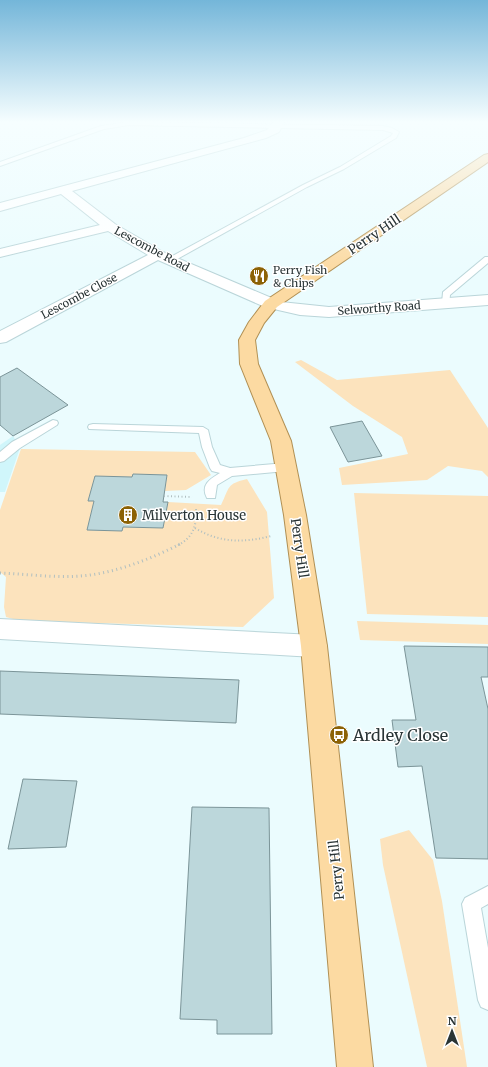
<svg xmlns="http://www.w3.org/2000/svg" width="488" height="1067" font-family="Merriweather,serif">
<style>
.built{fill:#d0f6fb}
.green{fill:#fce3bd}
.building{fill:#bcd7db;stroke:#7b9498}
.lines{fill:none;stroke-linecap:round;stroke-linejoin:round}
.service-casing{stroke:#bad5d9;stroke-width:2}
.minor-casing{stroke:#bad5d9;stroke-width:2}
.primary-casing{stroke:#b19054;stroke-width:2}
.path-far1{stroke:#b0bfc0;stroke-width:2;stroke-dasharray:1 2.5;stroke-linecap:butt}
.path{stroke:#b0bfc0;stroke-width:3;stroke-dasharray:1 3.5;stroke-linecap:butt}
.service{fill:#fff;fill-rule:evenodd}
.minor{fill:#fff;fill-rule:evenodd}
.primary{fill:#fcdaa2;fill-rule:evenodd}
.labels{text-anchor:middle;stroke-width:3;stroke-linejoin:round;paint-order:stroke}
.far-street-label{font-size:11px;fill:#293435;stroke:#fff}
.far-poi-label{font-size:11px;fill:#293435;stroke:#fff;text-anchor:start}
.street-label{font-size:13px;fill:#293435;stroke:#fff}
.poi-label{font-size:13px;fill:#293435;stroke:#fff;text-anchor:start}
.near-poi-label{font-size:16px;fill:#293435;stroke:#fff;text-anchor:start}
</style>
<rect width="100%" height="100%" fill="#ebfcfe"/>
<polygon class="built" points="13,436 20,448 5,492 0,492 0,445"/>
<g class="green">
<polygon points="301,360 337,380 450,370 488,428 488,477 482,471 448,466 427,480 342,485 339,468 408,454 402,437 353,406 295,362"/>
<path d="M21 449 195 452 211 475 186 490 165 491 167 475 133 474 132 477 95 476 88 501H94L87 530 122 531 123 527 163 528 168 502 221 505C230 487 226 484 247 479L267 512 274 598 243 627 20 621 6 617 4 607 6 577 0 572V510Z"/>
<polygon points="354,493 488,496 488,617 367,614"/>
<polygon points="357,621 488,625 488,644 360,640"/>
<polygon points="409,830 433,860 442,901 467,1067 427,1067 383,865 380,839"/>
</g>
<g class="building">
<polygon points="17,368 68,405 13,436 0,425 0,377"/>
<polygon points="362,421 382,456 348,462 330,427"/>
<polygon points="133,474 167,475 163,502 168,502 163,528 123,527 122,531 87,530 94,501 88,501 95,476 132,477"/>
<polygon points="404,646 488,647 488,677 481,677 488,709 488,859 436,858 422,766 398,767 392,720 416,720"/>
<polygon points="0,671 239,680 236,723 0,714"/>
<polygon points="23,779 77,781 66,847 8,849"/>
<polygon points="192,807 269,808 272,1034 217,1034 217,1020 180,1019"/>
</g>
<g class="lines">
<defs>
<g id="service">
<polygon points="127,122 383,126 392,128 399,132 396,138 344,169 307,187 170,263 167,263 167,259 303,185 340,167 391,136 393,133 383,130 129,125 104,129 0,166 0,162 101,126"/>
<polygon points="485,257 488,257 488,263 450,295 449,305 443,305 442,303 443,292"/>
<polygon points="53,420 57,421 58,423 57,425 20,448 4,461 0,462 0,452 12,442"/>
<path d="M93 424 203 427 208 430 212 447 220 465 230 468 286 463 290 464 291 467 290 470 286 471 232 476 217 485 215 498H207C200 485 210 479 220 473L212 471 210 468 202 447 199 433 89 429 88 427 89 425Z"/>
<polygon points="488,886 488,904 481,908 488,948 488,1010 481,1007 478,1000 462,904 465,898"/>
</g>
<g id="minor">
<polygon points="274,122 284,122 279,132 266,138 72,191 115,224 163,252 281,302 329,307 488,295 488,305 329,317 300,315 265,307 158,260 6,342 0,343 0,331 148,255 108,231 0,257 0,249 100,225 61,194 0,211 0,203 244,138 267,130"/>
<polygon points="0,619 314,635 323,638 327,646 323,654 314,657 0,639"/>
</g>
<polygon id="primary" points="488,154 488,162 277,307 264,323 255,340 258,364 291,441 306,515 327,646 373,1067 337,1067 301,646 284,515 271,441 240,364 239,340 249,322 265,301 484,155"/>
</defs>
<use href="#service" class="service-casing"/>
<use href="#minor" class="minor-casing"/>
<use href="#primary" class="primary-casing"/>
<g class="path-far1">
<polyline points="164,496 192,497"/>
<path d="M195 528C219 543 244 543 271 536"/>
<path d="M178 545C193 538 197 525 196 509"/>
</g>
<path class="path" d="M0 573C29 574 60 579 90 575 120 571 153 558 180 544"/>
<use href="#service" class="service"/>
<use href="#minor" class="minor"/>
<use href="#primary" class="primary"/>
</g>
<linearGradient id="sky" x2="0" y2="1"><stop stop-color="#74b6d9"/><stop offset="0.45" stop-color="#f6feff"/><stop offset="1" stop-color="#f6feff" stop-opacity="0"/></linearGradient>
<rect width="488" height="271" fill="url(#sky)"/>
<defs>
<symbol id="restaurant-disc" viewBox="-11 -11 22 22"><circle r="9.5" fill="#8c6205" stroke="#fff"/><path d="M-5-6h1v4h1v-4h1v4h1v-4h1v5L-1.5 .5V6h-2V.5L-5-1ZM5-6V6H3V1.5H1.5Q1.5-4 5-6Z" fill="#fff"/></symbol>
<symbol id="building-disc" viewBox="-11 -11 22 22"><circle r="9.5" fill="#8c6205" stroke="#fff"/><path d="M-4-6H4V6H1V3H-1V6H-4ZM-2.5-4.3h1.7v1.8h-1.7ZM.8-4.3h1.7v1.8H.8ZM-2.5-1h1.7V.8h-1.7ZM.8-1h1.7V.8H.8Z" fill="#fff"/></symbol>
<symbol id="bus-disc" viewBox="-11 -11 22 22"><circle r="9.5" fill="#8c6205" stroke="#fff"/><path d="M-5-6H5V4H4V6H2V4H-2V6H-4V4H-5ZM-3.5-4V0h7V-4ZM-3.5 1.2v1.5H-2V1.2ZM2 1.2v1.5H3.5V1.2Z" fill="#fff"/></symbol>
</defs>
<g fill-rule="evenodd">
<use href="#restaurant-disc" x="248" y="265" width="22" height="22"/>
<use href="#building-disc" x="117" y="504" width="22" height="22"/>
<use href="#bus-disc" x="328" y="724" width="22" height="22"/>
</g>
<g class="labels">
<g class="far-street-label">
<text transform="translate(152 249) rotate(28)" y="4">Lescombe Road</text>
<text transform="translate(79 296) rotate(-28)" y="4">Lescombe Close</text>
<text transform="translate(379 308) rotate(-4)" y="4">Selworthy Road</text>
</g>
<g class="far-poi-label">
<text x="273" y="274">Perry Fish<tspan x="273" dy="13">&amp; Chips</tspan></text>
</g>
<g class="street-label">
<text transform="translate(374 234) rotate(-34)" y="5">Perry Hill</text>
<text transform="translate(300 548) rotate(82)" y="5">Perry Hill</text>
<text transform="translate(336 870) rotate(-96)" y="5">Perry Hill</text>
</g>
<g class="poi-label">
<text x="142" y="520">Milverton House</text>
</g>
<g class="near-poi-label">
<text x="353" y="741">Ardley Close</text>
</g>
</g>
<g transform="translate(452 1031)" stroke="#ffffff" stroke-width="3" paint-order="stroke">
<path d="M0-3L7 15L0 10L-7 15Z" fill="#293435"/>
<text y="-6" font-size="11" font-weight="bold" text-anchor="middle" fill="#293435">N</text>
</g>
</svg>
